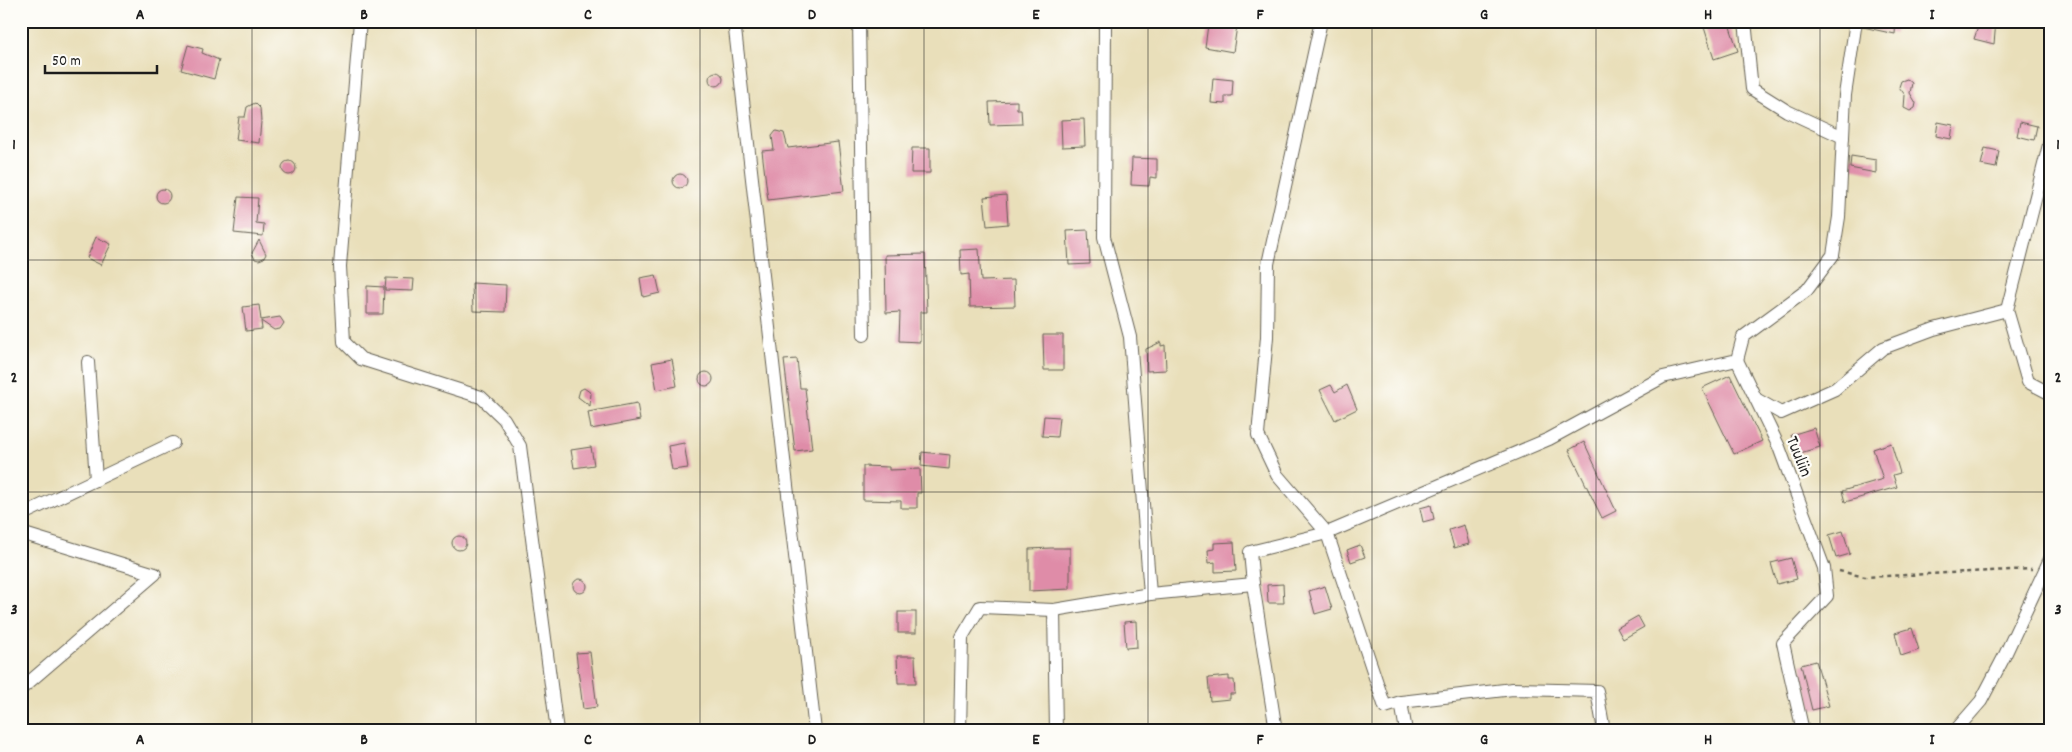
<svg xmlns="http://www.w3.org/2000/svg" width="2072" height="752" font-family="Dekko,sans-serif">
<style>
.building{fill:#df8ca8}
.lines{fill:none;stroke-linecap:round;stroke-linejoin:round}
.minor-casing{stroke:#646053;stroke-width:14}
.path{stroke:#646053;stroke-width:2.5;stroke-dasharray:4 4;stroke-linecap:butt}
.minor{stroke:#fff;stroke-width:12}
.grid{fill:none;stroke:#1c1c1c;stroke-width:1;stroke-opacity:0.55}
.labels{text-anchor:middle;stroke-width:4.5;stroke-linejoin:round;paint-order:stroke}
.street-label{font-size:18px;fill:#1c1c1c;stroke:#fdfcf7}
.neatline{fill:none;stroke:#1c1c1c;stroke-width:2}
.grid-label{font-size:16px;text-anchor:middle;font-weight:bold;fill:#1c1c1c}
</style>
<rect width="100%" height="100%" fill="#fdfcf7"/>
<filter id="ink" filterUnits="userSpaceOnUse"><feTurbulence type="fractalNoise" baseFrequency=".02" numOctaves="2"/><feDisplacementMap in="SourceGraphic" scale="10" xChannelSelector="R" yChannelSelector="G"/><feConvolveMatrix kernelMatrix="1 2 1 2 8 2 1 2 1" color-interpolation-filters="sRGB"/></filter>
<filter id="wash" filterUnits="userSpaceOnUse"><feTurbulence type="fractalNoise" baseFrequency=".0096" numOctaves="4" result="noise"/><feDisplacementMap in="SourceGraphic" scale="20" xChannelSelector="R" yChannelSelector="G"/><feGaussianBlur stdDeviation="1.12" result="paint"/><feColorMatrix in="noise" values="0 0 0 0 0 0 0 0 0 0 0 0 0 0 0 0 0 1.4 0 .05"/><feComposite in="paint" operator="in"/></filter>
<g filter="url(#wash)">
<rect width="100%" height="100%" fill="#e9dfba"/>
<g id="blocks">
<g class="building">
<polygon points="1702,21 1728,21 1738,51 1714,59"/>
<polygon points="1864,21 1896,21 1895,34 1863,27"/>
<polygon points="1980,21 1996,21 1994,44 1974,39"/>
<polygon points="1217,23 1237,26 1233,52 1205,47 1208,25 1217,26"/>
<polygon points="188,45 203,49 202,53 219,60 214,79 181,70"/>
<circle cx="716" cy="79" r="7"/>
<polygon points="1213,78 1233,80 1232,96 1225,96 1225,104 1211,103"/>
<polygon points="1907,79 1912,83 1910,93 1916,103 1915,108 1910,111 1904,108 1905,95 1899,87 1901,81"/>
<polygon points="1017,101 1017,109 1021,109 1022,124 990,125 989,102"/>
<polygon points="255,103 260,108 261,122 259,143 236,140 239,117 245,117 247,107"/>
<polygon points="1084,119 1085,146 1062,147 1061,120"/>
<polygon points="1938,122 1953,125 1951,139 1936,136"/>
<polygon points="2020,122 2037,126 2034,140 2017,136"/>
<polygon points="776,131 784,133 788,148 838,142 844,191 768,200 762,151 774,150 772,136"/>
<polygon points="912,148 930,148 930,173 911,173"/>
<polygon points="1985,148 1999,151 1996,168 1981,165"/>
<polygon points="1851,156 1876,160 1876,173 1850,168"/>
<polygon points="1132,158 1157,159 1157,178 1150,177 1149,186 1131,185"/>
<circle cx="289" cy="168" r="7"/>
<circle cx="680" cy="181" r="7"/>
<circle cx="163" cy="196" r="7"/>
<polygon points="1006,195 1008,224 987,226 984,197"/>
<polygon points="238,197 258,198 256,223 264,224 263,236 234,233"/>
<polygon points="1088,230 1090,264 1069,265 1067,231"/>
<polygon points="96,237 111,244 101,265 87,258"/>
<polygon points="259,240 266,254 264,258 259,260 255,259 252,253"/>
<polygon points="979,249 981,281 1014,280 1015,306 970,307 969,274 961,275 960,250"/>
<polygon points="925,254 927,312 920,312 920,342 899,341 900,312 886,313 885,255"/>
<polygon points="656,275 660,293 643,297 640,278"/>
<polygon points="386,278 414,279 413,291 385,290"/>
<polygon points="472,283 506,285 505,312 473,311"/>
<polygon points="367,286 384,287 383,314 367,314"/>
<polygon points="259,305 261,320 280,317 284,323 280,329 274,330 261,321 262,329 246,331 243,307"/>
<polygon points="1043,335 1063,335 1063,370 1044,370"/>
<polygon points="1161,342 1161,346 1165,345 1166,370 1147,371 1146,349"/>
<polygon points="672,359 677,386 657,390 652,363"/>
<polygon points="797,359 800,388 805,388 812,449 795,451 784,360"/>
<circle cx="706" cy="379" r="7"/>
<polygon points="1730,375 1762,441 1734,454 1702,388"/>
<polygon points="1331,385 1335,392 1347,385 1357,409 1335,420 1320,390"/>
<polygon points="584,388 591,393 590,406 578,397 580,390"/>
<polygon points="637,403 640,420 591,429 588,412"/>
<polygon points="1044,416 1059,417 1057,437 1042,436"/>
<polygon points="1814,428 1820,447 1797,454 1791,435"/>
<polygon points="1584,442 1616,511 1602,518 1569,450"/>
<polygon points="684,443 688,468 672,470 668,446"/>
<polygon points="1891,443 1900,473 1893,475 1897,487 1845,502 1842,491 1883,479 1873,449"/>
<polygon points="591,447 594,465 574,468 571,450"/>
<polygon points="922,452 950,455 949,469 921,466"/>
<polygon points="863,466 889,467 889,470 920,469 921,493 917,493 917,508 901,508 901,501 863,500"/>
<polygon points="1431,505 1434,519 1423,522 1420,508"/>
<polygon points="1464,525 1469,544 1454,548 1449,530"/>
<polygon points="1843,531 1850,554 1836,558 1829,535"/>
<circle cx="459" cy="543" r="7"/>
<polygon points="1234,542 1236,571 1215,572 1215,562 1209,563 1208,550 1214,549 1214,543"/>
<polygon points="1360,545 1365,557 1351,562 1347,550"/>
<polygon points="1051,548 1070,548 1070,589 1029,591 1029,549"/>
<polygon points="1791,558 1797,579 1777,584 1771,563"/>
<circle cx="580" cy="586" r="7"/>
<polygon points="1283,584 1284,603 1268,603 1267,585"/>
<polygon points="1325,586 1332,609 1315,614 1309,591"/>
<rect x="898" y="612" width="18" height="21"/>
<polygon points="1638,616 1644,627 1623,639 1617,628"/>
<polygon points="1136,621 1137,647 1126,648 1124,622"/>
<polygon points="1912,628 1919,650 1901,656 1895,633"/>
<polygon points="590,652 597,707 583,709 576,653"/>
<polygon points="897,656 915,656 916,683 898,683"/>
<polygon points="1816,661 1829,706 1812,710 1801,665"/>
<polygon points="1229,676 1229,680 1234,680 1235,694 1230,694 1230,699 1210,701 1208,678"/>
</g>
</g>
</g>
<g filter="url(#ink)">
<use href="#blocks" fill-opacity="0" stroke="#646053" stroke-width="1"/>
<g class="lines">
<defs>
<g id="minor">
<polyline points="360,21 340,266 344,342 361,359 481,397 504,419 520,446 557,731"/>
<polyline points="734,21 815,731"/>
<polyline points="859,21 864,335"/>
<polyline points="1105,21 1104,237 1130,337 1150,594"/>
<polyline points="1321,21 1268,264 1267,337 1258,435 1277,475 1327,533 1385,707 1401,702 1513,689 1597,691 1604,731"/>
<polyline points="1745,21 1752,89 1787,111 1843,137"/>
<polyline points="2051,137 2007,310 2028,382 2051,394"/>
<polyline points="1737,360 1779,447 1824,568 1827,596 1783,643 1803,731"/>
<polyline points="1737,360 1743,337 1807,290 1833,255 1839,217 1845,95 1856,21"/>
<polyline points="88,362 96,480"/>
<polyline points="1756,399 1781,413 1835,389 1883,348 1934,329 2007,310"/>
<polyline points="21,515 173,443"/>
<polyline points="21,533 155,574 21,689"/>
<polyline points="1054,610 1056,731"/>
<polyline points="1401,702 1406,731"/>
<polyline points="960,731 962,637 980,607 1054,610 1150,594 1253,584"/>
<polyline points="1276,731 1253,584 1250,552 1327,533 1549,439 1663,377 1737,360"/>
<polyline points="1955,731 1981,701 2004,657 2051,557"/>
</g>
</defs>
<use href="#minor" class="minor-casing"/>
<polyline class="path" points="1839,571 1865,577 2032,569"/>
<use href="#minor" class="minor"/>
</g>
</g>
<path class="grid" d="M252 21V731M476 21V731M700 21V731M924 21V731M1148 21V731M1372 21V731M1596 21V731M1820 21V731M21 260H2051M21 492H2051"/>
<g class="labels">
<g class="street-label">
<text transform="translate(1800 456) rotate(68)" y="6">Tuuliin</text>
</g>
</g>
<rect width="2072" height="752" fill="none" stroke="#fdfcf7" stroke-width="55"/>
<path d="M45 65v8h112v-8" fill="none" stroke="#1c1c1c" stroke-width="2.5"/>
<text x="52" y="65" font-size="15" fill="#1c1c1c" stroke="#fdfcf7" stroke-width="4" paint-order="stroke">50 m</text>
<rect x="28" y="28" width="2016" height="696" class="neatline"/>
<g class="grid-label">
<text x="140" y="19">A</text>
<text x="364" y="19">B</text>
<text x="588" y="19">C</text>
<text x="812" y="19">D</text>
<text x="1036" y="19">E</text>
<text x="1260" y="19">F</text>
<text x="1484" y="19">G</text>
<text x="1708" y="19">H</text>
<text x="1932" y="19">I</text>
<text x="14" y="149">1</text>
<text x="2058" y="149">1</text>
<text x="14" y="382">2</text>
<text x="2058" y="382">2</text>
<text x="14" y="614">3</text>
<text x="2058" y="614">3</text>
<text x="140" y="744">A</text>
<text x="364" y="744">B</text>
<text x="588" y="744">C</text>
<text x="812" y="744">D</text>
<text x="1036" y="744">E</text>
<text x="1260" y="744">F</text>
<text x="1484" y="744">G</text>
<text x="1708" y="744">H</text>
<text x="1932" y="744">I</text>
</g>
</svg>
